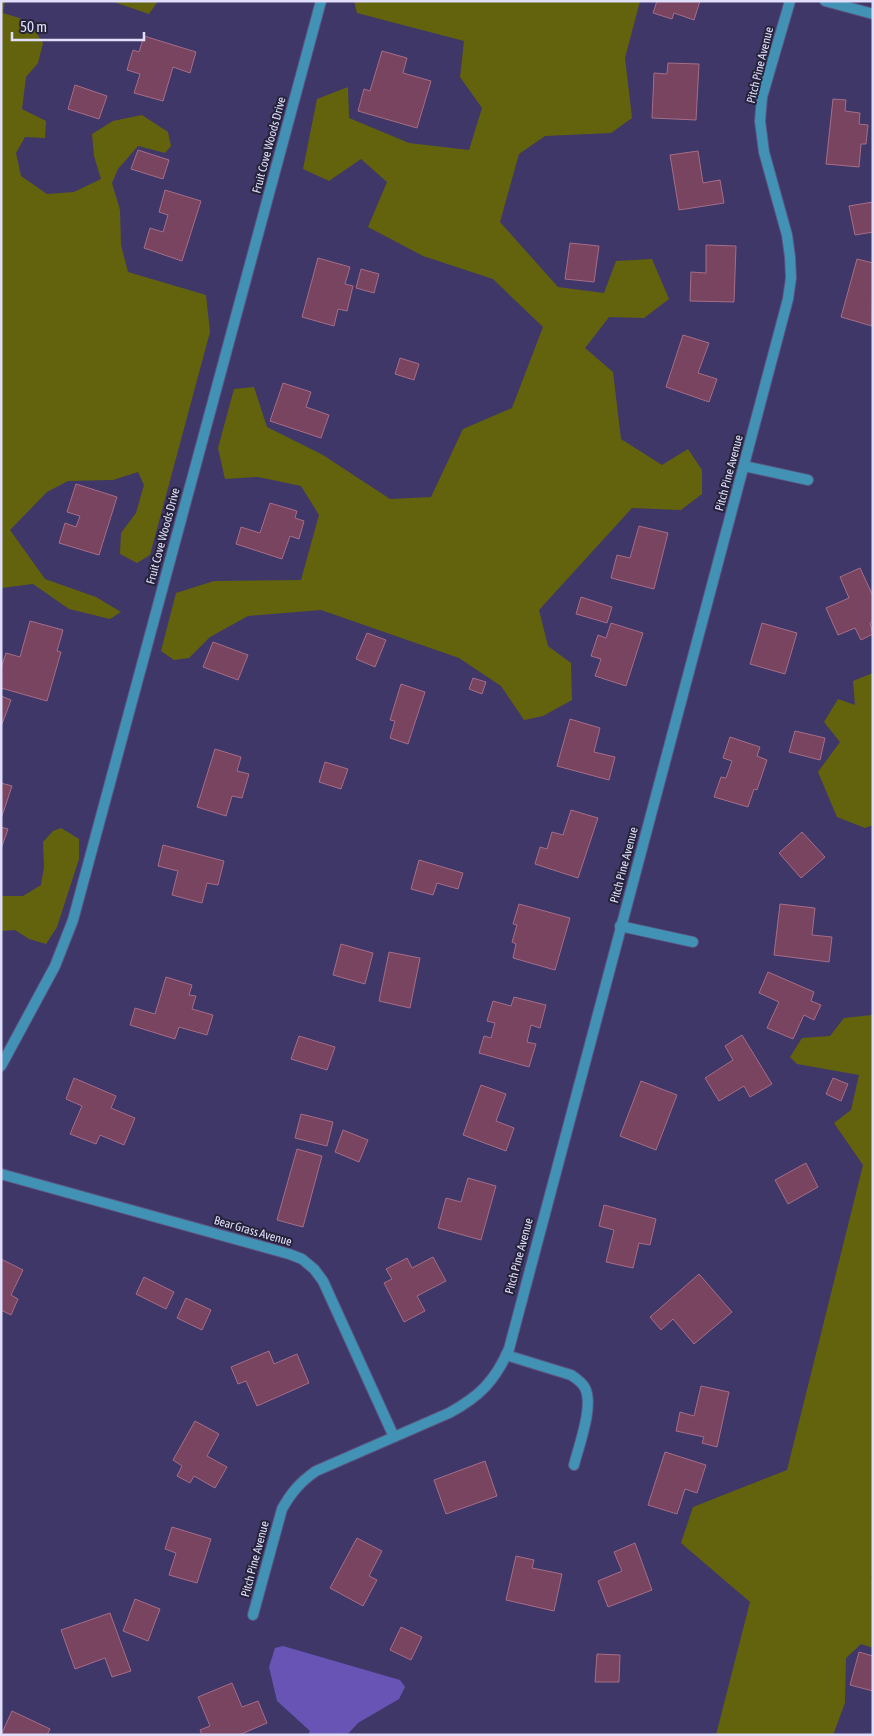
<svg xmlns="http://www.w3.org/2000/svg" width="874" height="1736" font-family="'Asap Condensed',sans-serif">
<style>
.green{fill:#64630d}
.water{fill:#6754b5}
.building{fill:#78445f;stroke:#a66d89}
.lines{fill:none;stroke-linecap:round;stroke-linejoin:round}
.minor-casing{stroke:#5b5582;stroke-width:12}
.minor{stroke:#4192b4;stroke-width:10}
.labels{text-anchor:middle;stroke-width:4;stroke-linejoin:round;paint-order:stroke}
.street-label{font-size:12px;fill:#e0defb;stroke:#252339}
</style>
<rect width="100%" height="100%" fill="#3e3767"/>
<g class="green">
<polygon points="1,1 5,1 3,13 29,21 43,43 38,63 26,77 22,109 46,121 45,138 25,137 16,153 21,176 47,194 74,192 101,179 94,156 92,134 113,121 142,115 168,132 171,146 165,153 138,146 118,169 112,183 120,210 121,245 128,272 206,295 210,332 150,555 137,563 120,554 121,533 136,513 144,485 138,472 113,480 68,481 47,492 10,530 45,579 96,597 121,612 110,619 69,609 33,584 1,588"/>
<polygon points="111,1 158,1 149,14"/>
<polygon points="354,1 640,1 625,58 632,118 611,133 545,136 519,154 500,222 558,287 604,293 616,261 652,259 669,299 644,318 609,317 585,348 613,372 621,439 662,465 688,449 702,470 702,494 681,510 632,508 539,610 548,646 571,663 572,700 543,716 524,720 501,686 459,658 321,610 248,616 210,637 189,658 174,660 161,651 176,593 214,581 301,580 319,515 301,486 258,477 225,479 218,448 234,389 254,387 267,427 323,455 390,499 431,497 463,429 512,408 543,327 493,279 423,256 368,227 387,182 361,159 329,181 303,169 317,99 348,87 349,118 409,143 469,150 482,108 460,77 464,41 357,13"/>
<polygon points="873,673 873,825 865,828 837,817 818,772 840,742 824,722 838,699 855,705 853,681"/>
<polygon points="61,828 79,839 79,859 57,927 46,944 29,939 15,930 1,931 1,896 23,896 41,885 44,867 43,842 53,831"/>
<polygon points="873,1013 873,1574 871,1576 873,1581 873,1648 861,1644 846,1658 845,1703 833,1735 716,1735 750,1602 681,1543 693,1507 787,1470 863,1165 834,1123 851,1110 859,1075 797,1064 790,1057 802,1038 830,1036 844,1018 872,1015"/>
</g>
<polygon class="water" points="283,1646 400,1680 405,1687 399,1699 358,1723 347,1735 308,1735 310,1731 277,1701 269,1667 275,1648"/>
<g class="building">
<polygon points="657,1 700,1 694,20 674,13 672,19 653,13"/>
<polygon points="144,36 196,52 190,73 173,67 163,101 134,93 140,74 127,70 133,50 139,52"/>
<polygon points="382,51 407,58 403,73 431,81 417,128 358,111 364,89 370,91"/>
<polygon points="668,63 699,64 696,120 652,118 654,73 667,74"/>
<polygon points="75,85 107,96 99,119 68,109"/>
<polygon points="833,99 846,100 845,111 860,113 859,124 868,125 866,144 861,144 859,167 826,164"/>
<polygon points="138,150 169,160 163,179 131,169"/>
<polygon points="698,151 703,183 720,180 724,203 679,210 670,155"/>
<polygon points="165,190 201,201 182,261 144,248 150,228 163,232 168,215 159,212"/>
<polygon points="873,202 873,232 855,235 849,206"/>
<polygon points="570,243 599,246 594,282 565,279"/>
<polygon points="706,245 736,246 734,302 690,301 691,272 706,273"/>
<polygon points="318,258 350,267 345,284 353,286 347,311 338,309 334,326 302,317"/>
<polygon points="857,259 873,263 872,326 841,317"/>
<polygon points="361,269 379,274 374,293 356,288"/>
<polygon points="683,335 709,343 698,373 717,379 709,402 666,387"/>
<polygon points="400,358 419,364 414,380 395,374"/>
<polygon points="283,383 311,392 306,407 329,415 321,438 270,421"/>
<polygon points="76,484 117,497 99,555 59,543 65,523 76,527 80,516 67,512"/>
<polygon points="270,503 297,511 295,518 304,521 299,539 290,536 282,559 236,544 241,527 260,533"/>
<polygon points="639,526 668,533 654,589 611,578 617,555 630,558"/>
<polygon points="860,568 873,596 873,622 870,623 873,634 861,640 855,628 838,635 826,608 849,598 840,577"/>
<polygon points="581,597 612,607 607,623 576,614"/>
<polygon points="30,621 63,630 57,651 61,652 47,701 1,688 1,668 6,653 20,657"/>
<polygon points="611,623 643,633 626,686 595,676 601,659 591,656 598,635 606,638"/>
<polygon points="762,623 797,633 785,674 750,664"/>
<polygon points="367,633 386,640 375,667 356,659"/>
<polygon points="213,642 248,655 238,680 203,667"/>
<polygon points="473,678 486,682 482,694 469,689"/>
<polygon points="401,684 425,692 408,744 390,738 395,721 390,720"/>
<polygon points="1,696 11,700 2,724 1,724"/>
<polygon points="570,719 600,728 594,752 615,757 609,780 557,766"/>
<polygon points="795,731 825,738 820,760 789,752"/>
<polygon points="730,737 760,747 757,756 767,760 757,790 754,789 748,807 714,797 721,777 726,778 732,761 723,758"/>
<polygon points="215,749 241,757 237,771 249,774 242,798 232,796 226,816 197,807"/>
<polygon points="325,762 348,769 341,789 319,782"/>
<polygon points="1,783 12,786 1,819"/>
<polygon points="571,810 598,818 578,878 535,864 540,847 547,849 552,832 563,835"/>
<polygon points="1,827 8,829 1,849"/>
<polygon points="802,832 825,857 801,878 779,853"/>
<polygon points="163,845 224,861 218,885 207,883 202,903 172,895 178,871 158,866"/>
<polygon points="419,860 463,873 458,889 437,883 433,895 411,889"/>
<polygon points="519,904 570,918 555,970 513,958 516,944 512,942 517,925 513,924"/>
<polygon points="780,904 815,908 812,935 832,937 829,962 774,955"/>
<polygon points="341,944 373,953 365,984 333,975"/>
<polygon points="389,952 420,958 410,1008 379,1001"/>
<polygon points="768,972 814,992 811,1001 821,1005 814,1020 804,1015 793,1039 767,1028 779,1002 759,993"/>
<polygon points="166,977 192,985 189,995 196,996 192,1009 213,1015 207,1035 179,1027 175,1039 130,1025 135,1008 155,1014"/>
<polygon points="514,997 546,1005 540,1028 531,1025 527,1042 536,1044 529,1067 479,1053 484,1036 491,1038 495,1023 487,1021 493,1001 511,1006"/>
<polygon points="742,1035 772,1084 750,1097 744,1086 719,1101 705,1078 733,1060 725,1046"/>
<polygon points="299,1036 335,1047 327,1070 291,1059"/>
<polygon points="74,1078 116,1096 111,1108 135,1118 124,1145 100,1135 96,1144 70,1134 82,1106 66,1099"/>
<polygon points="833,1078 848,1084 841,1101 826,1094"/>
<polygon points="641,1081 677,1095 656,1150 620,1136"/>
<polygon points="481,1085 506,1094 496,1121 514,1128 506,1151 463,1135"/>
<polygon points="301,1114 333,1122 327,1146 295,1138"/>
<polygon points="343,1130 368,1140 359,1162 335,1152"/>
<polygon points="297,1149 322,1156 303,1227 277,1220"/>
<polygon points="806,1163 818,1187 788,1204 775,1180"/>
<polygon points="468,1178 496,1186 481,1240 438,1228 446,1198 461,1202"/>
<polygon points="604,1205 656,1219 650,1245 639,1243 633,1268 606,1262 614,1230 599,1226"/>
<polygon points="433,1257 446,1281 417,1296 425,1311 404,1322 384,1283 392,1279 386,1269 407,1258 412,1268"/>
<polygon points="1,1259 23,1270 11,1295 18,1299 11,1315 1,1310"/>
<polygon points="699,1274 732,1312 694,1344 673,1319 661,1330 650,1317"/>
<polygon points="144,1277 174,1292 166,1309 136,1294"/>
<polygon points="186,1298 211,1310 202,1330 177,1318"/>
<polygon points="269,1351 274,1364 297,1354 309,1383 257,1406 246,1381 238,1384 231,1367"/>
<polygon points="701,1386 729,1392 717,1447 702,1443 704,1437 676,1431 680,1412 694,1416"/>
<polygon points="195,1421 219,1434 207,1456 227,1467 215,1488 194,1476 190,1483 177,1476 182,1466 173,1460"/>
<polygon points="665,1452 706,1465 697,1493 685,1489 677,1514 648,1505"/>
<polygon points="485,1461 497,1496 446,1514 434,1480"/>
<polygon points="172,1527 211,1539 197,1583 169,1575 176,1553 165,1549"/>
<polygon points="357,1538 382,1551 369,1576 377,1580 363,1606 330,1588"/>
<polygon points="635,1543 652,1590 608,1607 598,1581 622,1571 614,1552"/>
<polygon points="516,1556 534,1560 532,1568 562,1574 554,1611 506,1600"/>
<polygon points="135,1599 160,1609 148,1641 123,1631"/>
<polygon points="110,1613 131,1671 112,1677 105,1658 75,1669 61,1630"/>
<polygon points="401,1627 422,1637 411,1660 390,1650"/>
<polygon points="859,1652 873,1656 873,1691 850,1685"/>
<polygon points="597,1654 620,1655 619,1682 595,1682"/>
<polygon points="232,1683 242,1707 258,1701 267,1723 239,1735 202,1735 200,1730 210,1726 198,1697"/>
<polygon points="12,1711 50,1729 47,1735 1,1735"/>
</g>
<g class="lines">
<defs>
<g id="minor">
<polyline points="825,1 873,14"/>
<polyline points="744,466 808,480"/>
<polyline points="620,926 693,942"/>
<polyline points="1,1066 55,966 73,920 321,1"/>
<polyline points="1,1174 289,1254 302,1259 314,1269 323,1281 394,1437"/>
<path d="M506 1355 571 1375C577 1379 582 1382 585 1388 594 1406 579 1445 574 1465"/>
<path d="M253 1615 282 1509C291 1493 300 1482 316 1471L449 1413C479 1397 495 1381 509 1349L788 299 791 278 790 257 787 235 764 152 760 121 762 97 790 1"/>
</g>
</defs>
<use href="#minor" class="minor-casing"/>
<use href="#minor" class="minor"/>
</g>
<g class="labels">
<g class="street-label">
<text transform="translate(760 65) rotate(-76)" y="4">Pitch Pine Avenue</text>
<text transform="translate(269 145) rotate(-75)" y="4">Fruit Cove Woods Drive</text>
<text transform="translate(729 473) rotate(-75)" y="4">Pitch Pine Avenue</text>
<text transform="translate(163 536) rotate(-75)" y="4">Fruit Cove Woods Drive</text>
<text transform="translate(624 865) rotate(-75)" y="4">Pitch Pine Avenue</text>
<text transform="translate(253 1231) rotate(16)" y="4">Bear Grass Avenue</text>
<text transform="translate(519 1256) rotate(-75)" y="4">Pitch Pine Avenue</text>
<text transform="translate(255 1559) rotate(-75)" y="4">Pitch Pine Avenue</text>
</g>
</g>
<rect width="874" height="1736" fill="none" stroke="#e0defb" stroke-width="5"/>
<path d="M12 32v8h132v-8" fill="none" stroke="#e0defb" stroke-width="2.5"/>
<text x="20" y="32" font-size="15" fill="#e0defb" stroke="#252339" stroke-width="4" paint-order="stroke">50 m</text>
</svg>
